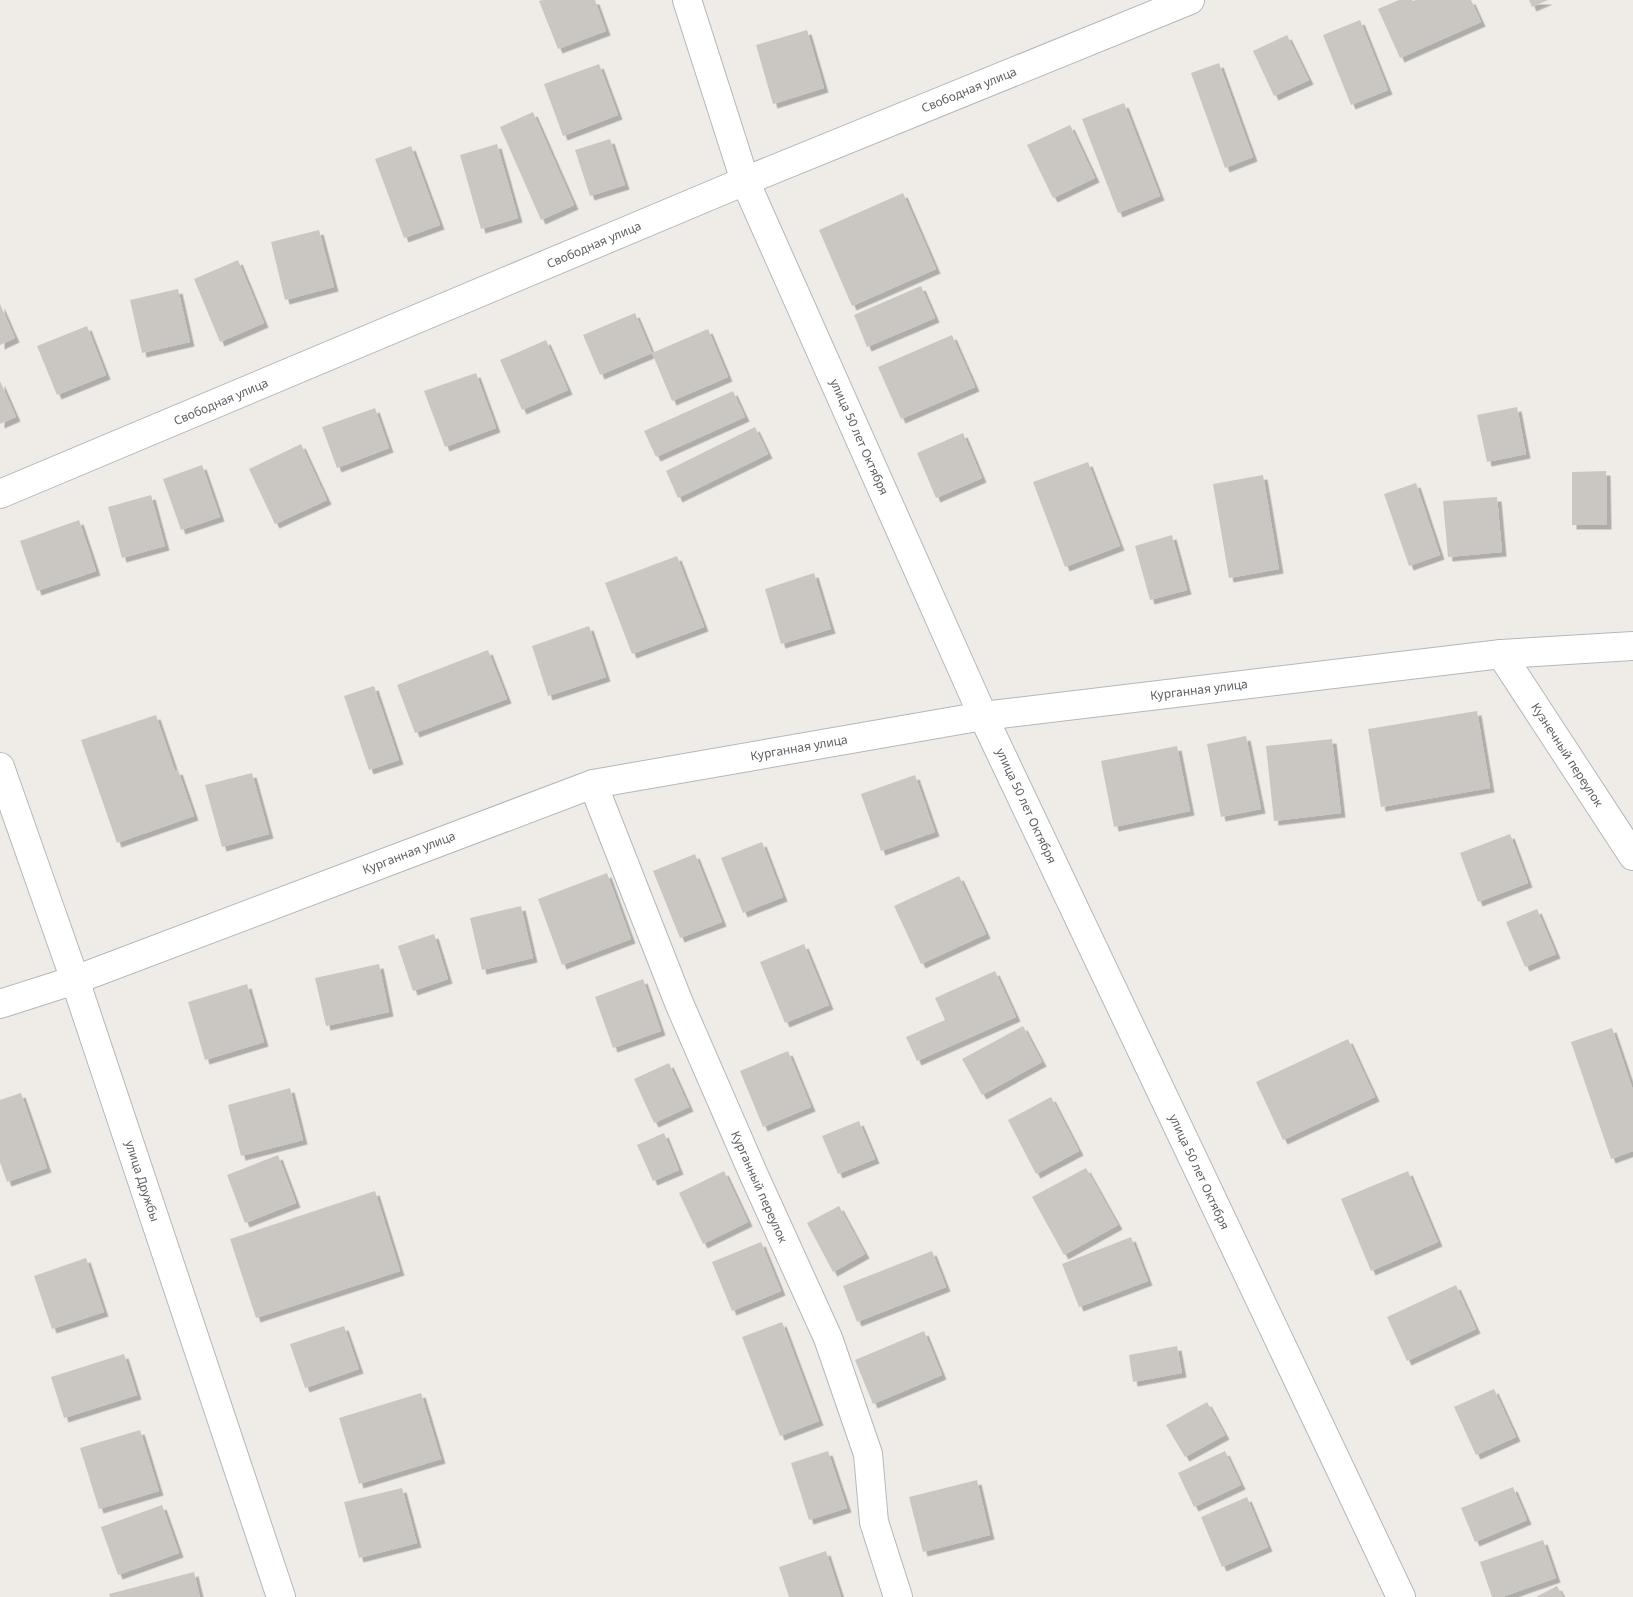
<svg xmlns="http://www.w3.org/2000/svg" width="1633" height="1597" font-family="'Noto Sans',sans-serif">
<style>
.building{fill:#cac7c3;filter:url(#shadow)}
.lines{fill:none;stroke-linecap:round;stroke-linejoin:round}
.street-casing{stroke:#b4b7ba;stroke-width:30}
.secondary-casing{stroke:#b3b6ba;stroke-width:30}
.street{stroke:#fff;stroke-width:28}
.secondary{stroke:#fff;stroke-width:28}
.labels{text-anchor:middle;stroke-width:5;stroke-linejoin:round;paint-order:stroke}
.street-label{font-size:12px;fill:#5e6265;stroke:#fff}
</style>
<defs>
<filter id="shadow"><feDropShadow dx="4.5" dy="4.5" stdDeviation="0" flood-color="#0004"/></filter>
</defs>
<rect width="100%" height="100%" fill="#efece7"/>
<g class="building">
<polygon points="543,0 595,0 606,31 558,49 539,1"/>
<polygon points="1399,0 1412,0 1413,1 1416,0 1471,0 1481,22 1400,58 1378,9"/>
<polygon points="1529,0 1548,0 1532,7"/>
<polygon points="1360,20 1388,90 1351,105 1323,35"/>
<polygon points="807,30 824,88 773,104 756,45"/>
<polygon points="1287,35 1309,80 1274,96 1253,51"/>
<polygon points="1219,63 1253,157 1225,168 1191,73"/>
<polygon points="599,64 618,115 563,136 544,84"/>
<polygon points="1124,103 1160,196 1118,213 1082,119"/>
<polygon points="533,112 574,205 541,220 500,127"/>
<polygon points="1070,125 1095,178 1053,198 1027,145"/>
<polygon points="610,139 625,185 590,196 575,150"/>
<polygon points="497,144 518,218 481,229 460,155"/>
<polygon points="411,146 440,225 404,238 375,159"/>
<polygon points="903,193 936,269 852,306 819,230"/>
<polygon points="319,230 334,287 285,300 271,242"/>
<polygon points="238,260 264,323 220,342 194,279"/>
<polygon points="921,286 935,318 867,347 854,315"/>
<polygon points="178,289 190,342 142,353 130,300"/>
<polygon points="0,304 15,338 0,345"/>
<polygon points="635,313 652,353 600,375 583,335"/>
<polygon points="87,326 106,375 57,395 37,346"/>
<polygon points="708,329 728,377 672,401 652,353"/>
<polygon points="952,335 975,387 901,419 878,367"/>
<polygon points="546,340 568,390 522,410 500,360"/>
<polygon points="476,373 496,428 445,447 424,391"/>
<polygon points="0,381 16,417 0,424"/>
<polygon points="733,391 745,417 656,457 644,431"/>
<polygon points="1517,407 1526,454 1487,462 1477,415"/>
<polygon points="375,408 389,448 337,468 322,427"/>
<polygon points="755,427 768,454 678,498 666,471"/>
<polygon points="963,433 982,478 936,498 917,453"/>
<polygon points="301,444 327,500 275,524 249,469"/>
<polygon points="1088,462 1120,546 1065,567 1033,482"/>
<polygon points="202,465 220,517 181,530 163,479"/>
<polygon points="1606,471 1607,525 1572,525 1572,472"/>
<polygon points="1263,475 1279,569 1229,578 1213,484"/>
<polygon points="1416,483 1440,555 1409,566 1384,494"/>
<polygon points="151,495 165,546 122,558 108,507"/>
<polygon points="1497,497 1502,552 1448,557 1443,501"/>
<polygon points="79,520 96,571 37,591 20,541"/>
<polygon points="1172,535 1187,590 1150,600 1135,546"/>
<polygon points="677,556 704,627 632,654 605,583"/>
<polygon points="814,573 831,629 781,644 765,589"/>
<polygon points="589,626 606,677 548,696 532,646"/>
<polygon points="488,650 507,699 415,733 397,685"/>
<polygon points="374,686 399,760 369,770 344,696"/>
<polygon points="1477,711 1490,788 1381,807 1368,729"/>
<polygon points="156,715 175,771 178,770 194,816 117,843 81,740"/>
<polygon points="1246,736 1261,809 1221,817 1207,744"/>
<polygon points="1332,739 1341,813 1274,821 1266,746"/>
<polygon points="1177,746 1190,811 1114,827 1101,761"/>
<polygon points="252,773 269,834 222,847 205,785"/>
<polygon points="915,775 935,832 881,851 861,794"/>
<polygon points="1510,834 1528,883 1478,902 1460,853"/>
<polygon points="762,842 783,897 743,913 721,858"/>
<polygon points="695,854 722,922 680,938 653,871"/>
<polygon points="607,873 631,939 562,965 538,899"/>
<polygon points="959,876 986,934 921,964 894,906"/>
<polygon points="521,906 533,958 482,970 470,918"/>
<polygon points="1537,909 1556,954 1525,967 1506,922"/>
<polygon points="434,934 448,979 413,991 398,946"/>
<polygon points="804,944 829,1005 785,1023 760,962"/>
<polygon points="379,964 389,1012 326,1026 315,978"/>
<polygon points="995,971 1016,1017 917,1061 906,1037 945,1020 935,998"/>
<polygon points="643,979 661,1031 613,1048 595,997"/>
<polygon points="247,984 264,1042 205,1060 188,1002"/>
<polygon points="1023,1026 1042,1062 982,1095 962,1059"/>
<polygon points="1612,1028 1633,1090 1633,1151 1611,1159 1571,1042"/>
<polygon points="1348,1039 1375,1097 1283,1140 1256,1082"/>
<polygon points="788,1051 811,1107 763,1127 740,1071"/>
<polygon points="669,1063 689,1107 654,1123 634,1079"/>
<polygon points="290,1088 303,1140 241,1156 228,1105"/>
<polygon points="21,1093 47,1168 7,1182 0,1162 0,1100"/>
<polygon points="1051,1097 1079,1151 1036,1174 1008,1120"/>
<polygon points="859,1121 875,1159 838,1174 822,1136"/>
<polygon points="664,1133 679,1170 653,1181 637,1145"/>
<polygon points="278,1155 296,1203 245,1223 227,1175"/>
<polygon points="1086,1168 1118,1225 1064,1255 1032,1197"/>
<polygon points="724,1171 748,1222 703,1244 679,1193"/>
<polygon points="1408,1171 1438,1242 1371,1271 1341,1199"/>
<polygon points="375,1191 400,1271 256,1318 230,1239"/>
<polygon points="839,1206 865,1254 833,1272 807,1223"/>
<polygon points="1131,1237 1148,1281 1079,1307 1062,1264"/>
<polygon points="761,1242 781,1291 732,1311 712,1262"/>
<polygon points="932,1251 946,1287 857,1322 843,1286"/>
<polygon points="86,1258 104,1312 52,1329 34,1276"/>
<polygon points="1456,1285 1476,1329 1407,1361 1387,1317"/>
<polygon points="782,1322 819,1421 780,1436 742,1337"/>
<polygon points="344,1326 359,1369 305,1388 290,1344"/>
<polygon points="924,1331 942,1375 873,1404 855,1360"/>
<polygon points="1177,1346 1182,1373 1133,1382 1129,1355"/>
<polygon points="124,1354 137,1395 64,1418 51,1377"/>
<polygon points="1494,1389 1516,1437 1476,1455 1454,1407"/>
<polygon points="421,1393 441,1459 359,1484 339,1418"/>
<polygon points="1207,1402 1225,1435 1185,1457 1166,1425"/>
<polygon points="140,1430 159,1491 99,1509 80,1448"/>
<polygon points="828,1451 847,1508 809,1520 791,1463"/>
<polygon points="1225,1451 1241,1485 1194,1507 1178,1473"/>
<polygon points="977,1480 990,1535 923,1552 909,1497"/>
<polygon points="1513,1487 1527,1520 1475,1542 1461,1508"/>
<polygon points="402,1488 417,1543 359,1558 344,1502"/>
<polygon points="1247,1497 1268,1547 1222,1567 1201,1517"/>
<polygon points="162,1505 179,1553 118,1575 101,1527"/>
<polygon points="1543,1540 1556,1578 1502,1597 1492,1597 1480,1562"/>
<polygon points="826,1551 841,1597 789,1597 779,1567"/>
<polygon points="194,1572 200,1597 110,1597 109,1594"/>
<polygon points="1557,1586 1563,1597 1536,1597"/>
</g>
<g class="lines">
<defs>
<g id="street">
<polyline points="0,494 745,181 1190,0"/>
<polyline points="1501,654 1633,856"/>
<polyline points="0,767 75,980 281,1597"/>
<polyline points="593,784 679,1003 753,1173 828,1338 868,1454 874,1522 898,1597"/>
<polyline points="0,1004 75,980 593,784 983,716 1501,654 1633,646"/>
</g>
<polyline id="secondary" points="687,0 745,181 983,716 1401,1597"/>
</defs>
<use href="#street" class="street-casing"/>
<use href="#secondary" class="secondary-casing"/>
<use href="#street" class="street"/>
<use href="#secondary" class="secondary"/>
</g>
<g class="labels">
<g class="street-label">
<text transform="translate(969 90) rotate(-22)" y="4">Свободная улица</text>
<text transform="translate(594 245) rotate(-23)" y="4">Свободная улица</text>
<text transform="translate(221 402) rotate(-23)" y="4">Свободная улица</text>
<text transform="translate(859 437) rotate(66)" y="4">улица 50 лет Октября</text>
<text transform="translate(1199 690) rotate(-7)" y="4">Курганная улица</text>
<text transform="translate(799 748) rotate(-10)" y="4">Курганная улица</text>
<text transform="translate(1567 755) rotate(57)" y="4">Кузнечный переулок</text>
<text transform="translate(1026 806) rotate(65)" y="4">улица 50 лет Октября</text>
<text transform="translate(409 853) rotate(-21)" y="4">Курганная улица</text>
<text transform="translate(1199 1172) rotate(65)" y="4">улица 50 лет Октября</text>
<text transform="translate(142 1181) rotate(72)" y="4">улица Дружбы</text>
<text transform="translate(759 1187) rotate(66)" y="4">Курганный переулок</text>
</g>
</g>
</svg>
